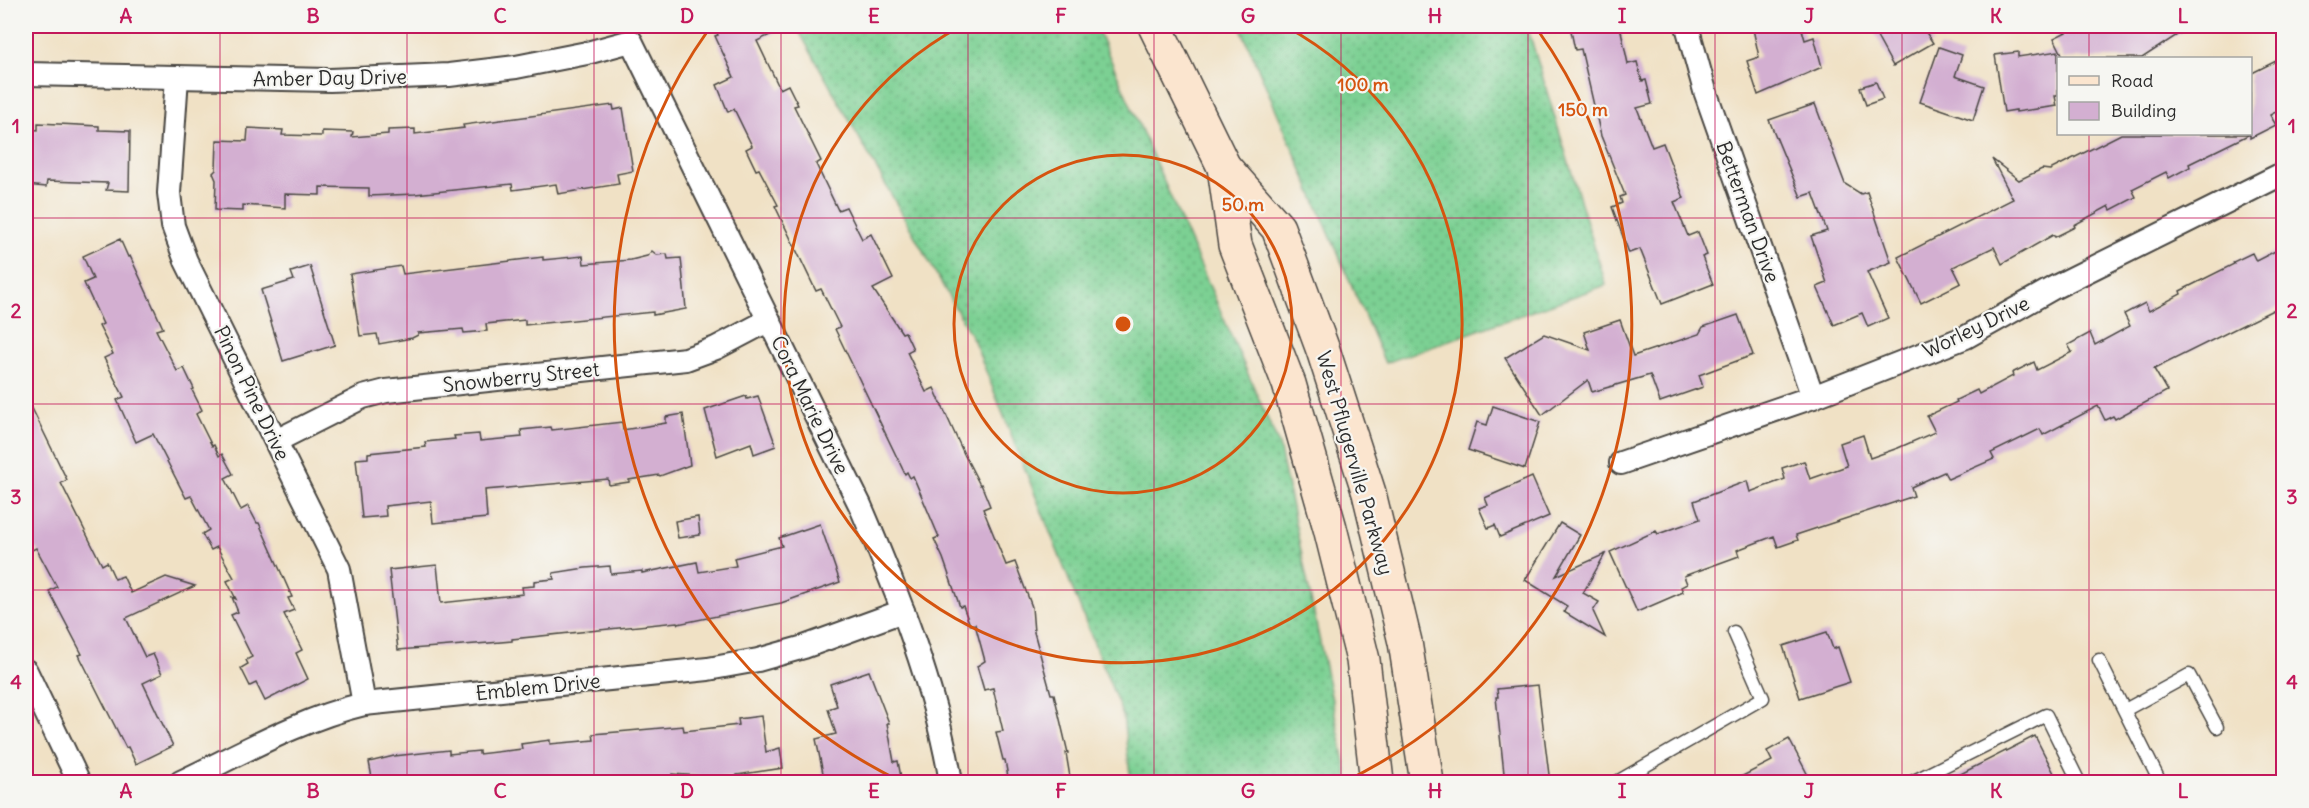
<svg xmlns="http://www.w3.org/2000/svg" width="2309" height="808" font-family="Delius,sans-serif">
<style>
.grass{fill:url(#grass-dots);stroke:#537e5f;stroke-width:1.5}
.building{fill:#d3afd1}
.lines{fill:none;stroke-linecap:round;stroke-linejoin:round}
.service-casing{stroke:#494642;stroke-width:15}
.minor-casing{stroke:#494642;stroke-width:26}
.secondary-casing{stroke:#494642;stroke-width:36}
.service{stroke:#fff;stroke-width:12}
.minor{stroke:#fff;stroke-width:22}
.secondary{stroke:#fbe5cf;stroke-width:33}
.grid{fill:none;stroke:#c2185b;stroke-width:1.5;stroke-opacity:0.55}
.ring{fill:none;stroke:#d5540f;stroke-width:3}
.labels{text-anchor:middle;stroke-width:4.5;stroke-linejoin:round;paint-order:stroke}
.street-label{font-size:20px;fill:#2b2b2b;stroke:#f6f6f2}
.centre{fill:#d5540f;stroke:#f6f6f2;stroke-width:3}
.ring-label{font-size:18px;text-anchor:middle;font-weight:bold;fill:#d5540f;stroke:#f6f6f2;stroke-width:4.5;stroke-linejoin:round;paint-order:stroke}
.neatline{fill:none;stroke:#c2185b;stroke-width:2}
.grid-label{font-size:20px;text-anchor:middle;font-weight:bold;fill:#c2185b}
</style>
<defs>
<pattern id="grass-dots" width="8" height="8" patternUnits="userSpaceOnUse" patternTransform="scale(1.5)"><rect width="8" height="8" fill="#7bd093"/><path d="M2 2h.1M6 6h.1" fill="none" stroke="#65a978" stroke-width="1.8" stroke-linecap="round"/></pattern>
</defs>
<rect width="100%" height="100%" fill="#f6f6f2"/>
<filter id="ink" filterUnits="userSpaceOnUse"><feTurbulence type="fractalNoise" baseFrequency=".0167" numOctaves="2"/><feDisplacementMap in="SourceGraphic" scale="12" xChannelSelector="R" yChannelSelector="G"/><feConvolveMatrix kernelMatrix="1 2 1 2 8 2 1 2 1" color-interpolation-filters="sRGB"/></filter>
<filter id="wash" filterUnits="userSpaceOnUse"><feTurbulence type="fractalNoise" baseFrequency=".008" numOctaves="4" result="noise"/><feDisplacementMap in="SourceGraphic" scale="24" xChannelSelector="R" yChannelSelector="G"/><feGaussianBlur stdDeviation="1.35" result="paint"/><feColorMatrix in="noise" values="0 0 0 0 0 0 0 0 0 0 0 0 0 0 0 0 0 1.4 0 .05"/><feComposite in="paint" operator="in"/></filter>
<g filter="url(#wash)">
<rect width="100%" height="100%" fill="#f0e1c5"/>
<g class="grass">
<polygon points="814,26 1096,26 1279,445 1349,782 1131,782 1123,716 974,341 800,33"/>
<polygon points="1240,26 1527,26 1606,285 1385,363"/>
</g>
<g id="blocks">
<g class="building">
<polygon points="714,26 789,26 757,41 780,89 788,85 798,105 794,106 821,161 816,164 838,210 846,207 862,239 871,234 893,279 873,289 902,333 905,332 913,349 907,352 926,392 934,388 964,454 980,485 981,484 990,506 983,509 1006,565 1015,562 1032,607 1034,632 1051,694 1054,694 1068,753 1066,753 1071,783 1009,783 1005,760 1003,760 996,732 1003,731 993,688 984,690 977,666 985,661 975,624 970,625 963,606 960,607 943,558 934,539 939,537 913,476 910,478 907,472 905,474 835,329 840,327 821,289 816,291 775,206 778,205 759,169 756,170 746,149 752,146 734,109 728,112 717,85 734,77 715,36 718,35"/>
<polygon points="1570,26 1620,26 1628,64 1637,62 1642,81 1646,80 1652,104 1637,108 1652,147 1663,143 1684,198 1674,202 1688,236 1698,232 1707,255 1702,257 1713,284 1662,304 1640,249 1629,253 1612,207 1622,203 1620,197 1625,195 1601,136 1581,49 1575,50"/>
<polygon points="1764,26 1801,26 1805,40 1814,37 1822,67 1758,95 1747,61 1759,57 1753,29"/>
<polygon points="1871,26 1922,26 1933,43 1893,66"/>
<polygon points="2078,26 2191,26 2142,58 2064,58 2054,38"/>
<polygon points="1939,47 1962,55 1955,76 1984,86 1973,120 1920,102"/>
<polygon points="2058,51 2058,96 2055,96 2057,106 2016,112 2016,110 2004,112 1995,55 2018,52 2018,57"/>
<polygon points="2276,61 2283,77 2283,108 2270,115 2276,125 2250,138 2250,134 2189,164 2190,167 2169,178 2166,172 2132,189 2136,197 2111,210 2109,206 2074,225 2075,227 2055,237 2053,235 2002,264 1994,247 1953,267 1961,283 1921,303 1898,257 2013,199 1992,159 2019,180 2042,169 2050,170 2121,134 2250,134 2250,74"/>
<polygon points="1876,82 1883,99 1866,105 1860,87"/>
<polygon points="1815,104 1845,184 1861,194 1867,192 1891,262 1867,272 1888,318 1868,327 1862,313 1834,325 1817,287 1827,283 1811,236 1827,231 1813,193 1801,197 1769,120"/>
<polygon points="613,105 614,110 623,108 633,171 617,174 619,184 558,194 556,184 513,190 512,184 415,194 369,196 369,188 320,187 320,195 285,194 285,208 243,205 243,211 215,210 216,180 213,173 216,170 217,140 247,141 248,128 283,130 282,135 322,136 322,131 353,132 352,137 388,134 388,130 415,129 415,134 464,128 463,125"/>
<polygon points="38,123 99,126 99,130 130,131 129,191 106,190 108,183 47,181 46,187 26,185 26,129 38,130"/>
<polygon points="120,239 128,257 130,256 163,328 156,330 177,371 184,368 194,389 192,390 202,410 196,414 212,446 214,445 219,456 222,454 233,474 225,478 241,510 248,506 257,523 259,523 292,597 288,598 294,610 284,614 302,650 296,653 308,679 265,701 256,683 250,686 241,668 248,664 246,660 252,657 231,615 238,612 232,597 236,599 227,581 234,578 217,547 211,550 202,534 209,530 191,496 186,498 153,434 136,442 117,400 124,397 104,358 113,354 99,326 103,324 84,283 93,279 83,256"/>
<polygon points="2283,247 2283,305 2154,369 2167,391 2115,419 2113,416 2105,420 2098,406 2043,435 2040,429 1991,453 1994,459 1948,479 1944,472 1911,487 1914,496 1796,535 1798,540 1778,547 1774,536 1737,550 1739,556 1684,576 1687,584 1681,587 1683,592 1637,612 1610,552 1656,531 1658,534 1700,519 1694,501 1747,481 1750,492 1785,479 1782,468 1804,461 1810,479 1847,466 1840,443 1863,435 1870,458 1898,448 1935,432 1927,416 1957,402 1956,400 1977,390 1979,394 2013,376 2012,373 2034,362 2037,370 2072,352 2068,345 2090,333 2095,345 2130,326 2124,314 2145,303 2149,311 2181,294 2180,291 2234,264 2233,262 2252,253 2256,261"/>
<polygon points="652,251 657,255 667,254 668,259 681,258 686,309 653,315 653,312 525,325 525,320 486,324 487,331 464,333 463,329 418,333 418,335 412,338 379,344 377,334 360,336 350,274 401,266 403,274 543,257 543,260 583,256 584,264 631,260 647,256"/>
<polygon points="310,266 335,345 283,361 261,290 294,280 291,272"/>
<polygon points="1738,315 1753,355 1699,375 1703,387 1660,402 1650,375 1592,392 1588,380 1542,415 1505,358 1544,334 1590,350 1584,332 1620,320 1633,356 1699,334 1703,327"/>
<polygon points="26,396 67,480 61,483 102,565 107,562 115,579 123,576 131,593 166,577 195,586 126,618 145,657 153,654 162,674 143,683 173,746 136,764 128,747 126,748 79,655 82,654 49,591 57,587 36,548 26,553"/>
<polygon points="746,396 747,399 758,396 776,446 754,454 751,443 717,456 705,410"/>
<polygon points="1493,406 1540,422 1525,469 1468,450 1477,422 1487,425"/>
<polygon points="683,414 690,465 660,476 659,475 629,480 629,482 609,485 608,479 485,490 487,518 433,523 431,501 385,506 386,516 362,518 356,459 368,458 368,453 426,447 425,442 455,439 454,436 479,434 480,441 522,437 521,430 551,427 552,430 622,422 623,430 666,423 666,417"/>
<polygon points="1532,477 1549,516 1500,537 1495,525 1488,528 1479,508 1488,505 1485,498"/>
<polygon points="698,517 700,535 678,538 675,521"/>
<polygon points="1560,523 1580,535 1556,576 1605,554 1583,593 1599,602 1593,611 1605,637 1564,612 1567,606 1525,580"/>
<polygon points="820,524 840,582 781,603 678,624 677,622 512,639 512,641 489,643 398,650 389,570 437,565 441,603 523,594 522,587 534,586 534,581 554,579 553,573 585,568 610,566 611,574 642,571 642,573 697,562 699,572 736,566 734,558 782,546 779,538"/>
<polygon points="1827,632 1833,649 1838,647 1850,682 1800,698 1783,646"/>
<polygon points="869,671 889,723 887,723 894,762 898,761 902,783 825,783 816,739 836,734 828,709 837,706 830,684"/>
<polygon points="1538,685 1550,783 1505,783 1496,697 1498,697 1497,689"/>
<polygon points="761,716 766,752 780,748 783,768 737,775 735,778 672,774 673,783 373,783 369,762 394,756 449,750 449,754 479,751 479,754 522,749 521,744 550,740 550,744 594,740 593,734 617,732 683,726 684,731 739,725 738,719"/>
<polygon points="2035,736 2059,783 1943,783"/>
<polygon points="1789,739 1812,783 1729,783 1772,761 1767,751"/>
</g>
</g>
</g>
<g filter="url(#ink)">
<use href="#blocks" fill-opacity="0" stroke="#494642" stroke-width="1.5"/>
<g class="lines">
<defs>
<g id="service">
<polyline points="2099,660 2160,782"/>
<polyline points="2125,710 2189,675 2217,727"/>
<polyline points="1617,782 1763,698 1734,632"/>
<polyline points="1912,782 2046,715 2079,782"/>
</g>
<g id="minor">
<polyline points="1687,26 1705,91 1813,397"/>
<path d="M26 74 330 80 449 75 516 67 587 53 631 41 860 505C898 594 935 686 951 782"/>
<polyline points="177,77 169,193 173,226 186,261 339,569 364,704"/>
<polyline points="276,441 363,397 386,391 686,359 716,348 769,320"/>
<polyline points="1621,463 1813,397 1966,337 2053,288 2284,173"/>
<polyline points="26,671 79,782"/>
<path d="M181 782C240 754 300 719 364 704L708 669 758 660 804 647 903 611"/>
</g>
<g id="secondary">
<polyline points="1155,26 1224,167 1278,228 1323,350 1369,493 1405,642 1427,782"/>
<polyline points="1224,167 1235,245 1289,384 1330,528 1363,660 1377,782"/>
</g>
</defs>
<use href="#service" class="service-casing"/>
<use href="#minor" class="minor-casing"/>
<use href="#secondary" class="secondary-casing"/>
<use href="#service" class="service"/>
<use href="#minor" class="minor"/>
<use href="#secondary" class="secondary"/>
</g>
</g>
<path class="grid" d="M220 26V782M407 26V782M594 26V782M781 26V782M968 26V782M1154 26V782M1341 26V782M1528 26V782M1715 26V782M1902 26V782M2089 26V58M2089 134V782M26 218H2284M26 404H2284M26 590H2284"/>
<g class="ring">
<circle cx="1123" cy="324" r="169"/>
<path d="M1285 26A339 339 0 1 1 961 26"/>
<path d="M900 781A508 508 0 0 1 709 29M1537 29A508 508 0 0 1 1346 781"/>
</g>
<g class="labels">
<g class="street-label">
<text transform="translate(330 78) rotate(-1)" y="7">Amber Day Drive</text>
<text transform="translate(1748 212) rotate(70)" y="7">Betterman Drive</text>
<text transform="translate(1976 327) rotate(-26)" y="7">Worley Drive</text>
<text transform="translate(521 377) rotate(-6)" y="7">Snowberry Street</text>
<text transform="translate(252 393) rotate(64)" y="7">Pinon Pine Drive</text>
<text transform="translate(810 405) rotate(64)" y="7">Cora Marie Drive</text>
<text transform="translate(1355 463) rotate(74)" y="7">West Pflugerville Parkway</text>
<text transform="translate(538 687) rotate(-6)" y="7">Emblem Drive</text>
</g>
</g>
<circle cx="1123" cy="324" r="9" class="centre"/>
<g class="ring-label">
<text x="1363" y="91">100 m</text>
<text x="1583" y="116">150 m</text>
<text x="1243" y="211">50 m</text>
</g>
<rect width="2309" height="808" fill="none" stroke="#f6f6f2" stroke-width="66"/>
<rect x="2057" y="57" width="195" height="78" fill="#f6f6f2" stroke="#a5a5a2" stroke-width="1.5"/>
<rect x="2069" y="76" width="30" height="9" fill="#fbe5cf" stroke="#a5a5a2" stroke-width="1.5"/>
<text x="2111" y="87" font-size="18" fill="#2b2b2b">Road</text>
<rect x="2069" y="102" width="30" height="18" fill="#d3afd1" stroke="#a5a5a2" stroke-width="1.5"/>
<text x="2111" y="117" font-size="18" fill="#2b2b2b">Building</text>
<rect x="33" y="33" width="2243" height="742" class="neatline"/>
<g class="grid-label">
<text x="126" y="23">A</text>
<text x="313" y="23">B</text>
<text x="500" y="23">C</text>
<text x="687" y="23">D</text>
<text x="874" y="23">E</text>
<text x="1061" y="23">F</text>
<text x="1248" y="23">G</text>
<text x="1435" y="23">H</text>
<text x="1622" y="23">I</text>
<text x="1809" y="23">J</text>
<text x="1996" y="23">K</text>
<text x="2183" y="23">L</text>
<text x="16" y="133">1</text>
<text x="2292" y="133">1</text>
<text x="16" y="318">2</text>
<text x="2292" y="318">2</text>
<text x="16" y="504">3</text>
<text x="2292" y="504">3</text>
<text x="16" y="689">4</text>
<text x="2292" y="689">4</text>
<text x="126" y="798">A</text>
<text x="313" y="798">B</text>
<text x="500" y="798">C</text>
<text x="687" y="798">D</text>
<text x="874" y="798">E</text>
<text x="1061" y="798">F</text>
<text x="1248" y="798">G</text>
<text x="1435" y="798">H</text>
<text x="1622" y="798">I</text>
<text x="1809" y="798">J</text>
<text x="1996" y="798">K</text>
<text x="2183" y="798">L</text>
</g>
</svg>
